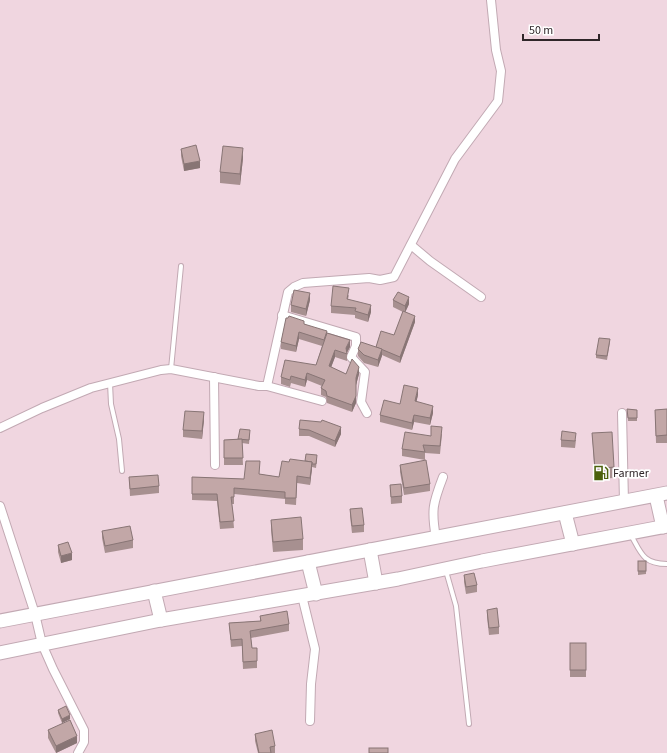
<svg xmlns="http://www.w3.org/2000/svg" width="667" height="753" font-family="'Source Sans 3',sans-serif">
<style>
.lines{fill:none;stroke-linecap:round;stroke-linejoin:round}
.service-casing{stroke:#c2a9b3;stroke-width:6}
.minor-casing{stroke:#c2a9b3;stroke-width:10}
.primary-casing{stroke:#c2a9b3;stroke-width:15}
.trunk-casing{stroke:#c2a9b3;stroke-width:15}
.service{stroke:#fff;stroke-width:4}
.minor{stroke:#fff;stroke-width:8}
.primary{stroke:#fff;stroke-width:13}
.trunk{stroke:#fff;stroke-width:13}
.wall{fill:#a79090}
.shaded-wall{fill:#887575}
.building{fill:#c2a7a7;stroke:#887575}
.labels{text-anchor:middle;stroke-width:3.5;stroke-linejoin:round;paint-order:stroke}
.poi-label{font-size:12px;fill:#2f2629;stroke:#fff;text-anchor:start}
</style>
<rect width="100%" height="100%" fill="#f0d6e0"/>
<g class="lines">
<defs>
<g id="service">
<polyline points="171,369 181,266"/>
<polyline points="110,383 111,404 119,439 122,471"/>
<path d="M631 535C641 553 643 564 667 564"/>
<polyline points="446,571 456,606 469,724"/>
</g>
<g id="minor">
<polyline points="411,245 430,261 481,297"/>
<polyline points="282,315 356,337 356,346 351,357 365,372 361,402 367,413"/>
<polyline points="214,377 215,465"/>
<polyline points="267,386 322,401"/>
<polyline points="622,413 624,502"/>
<polyline points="0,428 42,408 91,388 161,370 171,369 259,386 267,386 288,292 294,287 303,283 369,278 380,280 394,277 455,159 498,101 501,71 496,50 491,0"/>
<polyline points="0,506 35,614 42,644 53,669 84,730 84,742 78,753"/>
<path d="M436 538C431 510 433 503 443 477"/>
<polyline points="302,596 315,649 311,684 310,721"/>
</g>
<g id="primary">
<polyline points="0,621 667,493"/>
<polyline points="0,653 161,620 398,579 482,561 667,526"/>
</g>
<g id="trunk">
<polyline points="656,496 663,527"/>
<polyline points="565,513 573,544"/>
<polyline points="370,550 376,583"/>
<polyline points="308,562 316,594"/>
<polyline points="154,591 161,620"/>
</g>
</defs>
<use href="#service" class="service-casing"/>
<use href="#minor" class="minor-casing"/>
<use href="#primary" class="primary-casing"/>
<use href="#trunk" class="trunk-casing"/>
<use href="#service" class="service"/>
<use href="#minor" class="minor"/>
<use href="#primary" class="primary"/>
<use href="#trunk" class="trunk"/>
</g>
<g class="wall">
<polygon points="181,149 200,168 184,171 181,156"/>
<polygon points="243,158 240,185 220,183 220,172"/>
<polygon points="349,295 348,299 371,312 368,322 355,318 355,315 331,313 331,306"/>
<polygon points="310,300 306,316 291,312 291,305"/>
<polygon points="393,300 409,304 405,312 415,322 400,363 382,355 378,367 364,363 358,356 358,349 376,347 394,335 403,312 393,307"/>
<polygon points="304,324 327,333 350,347 347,353 347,361 335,357 331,367 346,374 359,374 356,385 356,403 352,412 327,403 326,397 321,395 321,388 322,386 307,380 305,387 291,383 290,387 281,384 281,377 316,365 322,346 299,339 296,352 281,349 281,342"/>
<polygon points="610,342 607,360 596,358 596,355"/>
<polygon points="418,395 416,402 433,413 430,425 414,422 412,430 380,422 380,415 400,404"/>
<polygon points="627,409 637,410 637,421 628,421"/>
<polygon points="667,409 667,443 656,443 655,410"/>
<polygon points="204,419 202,439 183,437 183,430"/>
<polygon points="321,422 341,434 335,447 309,436 299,436 299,429"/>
<polygon points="250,433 249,444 242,443 243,465 224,465 224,440 238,439"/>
<polygon points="592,433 614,467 614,478 595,479"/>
<polygon points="442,434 440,454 425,453 425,460 402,456 402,449 431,436"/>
<polygon points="561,440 576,440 575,448 561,447"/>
<polygon points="317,459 316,468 312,467 310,485 297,483 296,505 285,504 285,499 234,494 234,504 232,504 234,528 220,529 217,501 192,500 192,477 244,479 259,474 279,477 289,462 305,461"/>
<polygon points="400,465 430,484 430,491 404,495 400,472"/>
<polygon points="129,477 159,486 159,493 130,496"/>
<polygon points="390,485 402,496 402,503 391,504"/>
<polygon points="350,509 364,525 364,532 352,533 350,516"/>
<polygon points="271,520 303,539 303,550 273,552 271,530"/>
<polygon points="102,531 133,540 133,548 105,553 102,538"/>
<polygon points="58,545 72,560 61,563 58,552"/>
<polygon points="638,561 646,561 646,574 638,575"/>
<polygon points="464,575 477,585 477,592 466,594 464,582"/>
<polygon points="487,610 499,627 499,634 489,635 487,617"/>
<polygon points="260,616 289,624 289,631 251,638 252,648 257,648 257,668 243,669 242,646 231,647 229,623 260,621"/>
<rect x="570" y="643" width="16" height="34"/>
<polygon points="58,710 70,719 62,723 58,713"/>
<polygon points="48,730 77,743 56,753 48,738"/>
<polygon points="255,734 275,746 275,753 258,753 255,741"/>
</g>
<g class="shaded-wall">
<polygon points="243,148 243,158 240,185 240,174"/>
<polygon points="200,161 200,168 184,171 184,164"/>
<polygon points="310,293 310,300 306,316 306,309"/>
<polygon points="409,297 409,304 405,313 405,306"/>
<polygon points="371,305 371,312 368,322 368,315"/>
<polygon points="415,316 415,322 400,363 400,357"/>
<polygon points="299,332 299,339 296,352 296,346"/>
<polygon points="350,340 350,347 346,354 346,348"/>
<polygon points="382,349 382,356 378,367 378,360"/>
<polygon points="335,350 335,357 329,373 329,366"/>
<polygon points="359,367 359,374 356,385 356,403 352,412 352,405 356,378"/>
<polygon points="307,373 307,380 305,387 305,380"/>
<polygon points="418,388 418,395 415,408 415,401"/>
<polygon points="433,406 433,413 430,425 430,418"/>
<polygon points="204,412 204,419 202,439 202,431"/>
<polygon points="414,415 414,422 412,430 412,423"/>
<polygon points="341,427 341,434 335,447 335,441"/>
<polygon points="312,462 312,469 310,485 310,478"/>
<polygon points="72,553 72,560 61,563 61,556"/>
<polygon points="70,715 70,719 62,723 62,719"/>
<polygon points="77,736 77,743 56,753 56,746"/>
</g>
<g class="building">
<polygon points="196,145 200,161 184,164 181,149"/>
<polygon points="223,146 243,148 240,174 220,172"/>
<polygon points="333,286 349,288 347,299 371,305 368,315 355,311 356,308 331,306"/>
<polygon points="294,290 310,293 306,309 291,305"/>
<polygon points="398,292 409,297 405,306 393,300"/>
<polygon points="403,311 415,316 400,357 376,347 381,331 394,335"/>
<polygon points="289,316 304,321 304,324 327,331 324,340 299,332 296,346 281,342 286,318 288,318"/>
<polygon points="327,333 350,340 346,348 347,354 335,350 329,366 346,374 352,359 359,367 356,378 356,396 352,405 327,396 326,391 321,388 325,380 307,373 305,380 291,376 290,380 281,377 285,360 316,365"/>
<polygon points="599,338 610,339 607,356 596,355"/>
<polygon points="361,342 382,349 378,360 364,355 358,349"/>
<polygon points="404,385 418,388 415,401 433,406 430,418 414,415 412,423 380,415 384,400 400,404"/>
<polygon points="627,409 637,410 637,418 628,418"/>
<polygon points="667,409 667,435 656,436 655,410"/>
<polygon points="185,411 204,412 202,431 183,430"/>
<polygon points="300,420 321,422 322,420 341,427 335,441 309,430 299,429"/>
<polygon points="431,426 442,427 440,446 423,445 425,452 402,449 405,432 431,436"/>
<polygon points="240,429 250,430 249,440 238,439"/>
<polygon points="562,431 576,433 575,441 561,440"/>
<polygon points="612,432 614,467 595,469 592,433"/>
<polygon points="242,439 243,458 224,458 224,440"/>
<polygon points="306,454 317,455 316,464 312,464 312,462 305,461"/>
<polygon points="290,459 312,462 310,478 297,476 296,498 285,498 285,492 234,488 234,497 231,497 234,521 220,522 217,494 192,494 192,477 244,479 246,461 260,461 259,474 279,477 282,461 289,462"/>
<polygon points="426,460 430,484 404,488 400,465"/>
<polygon points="158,475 159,486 130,489 129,477"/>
<polygon points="401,484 402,496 391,497 390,485"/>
<polygon points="362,508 364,525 352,526 350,509"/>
<polygon points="301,517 303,539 273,542 271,520"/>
<polygon points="130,526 133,540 105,546 102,531"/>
<polygon points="68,542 72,553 61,556 58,545"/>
<rect x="638" y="561" width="8" height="10"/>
<polygon points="474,573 477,585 466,587 464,575"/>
<polygon points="497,608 499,627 489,628 487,610"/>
<polygon points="287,611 289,624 250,631 252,648 257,648 257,661 243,662 242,639 231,640 229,623 261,621 260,616"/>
<rect x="570" y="643" width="16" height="27"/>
<polygon points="66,706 70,715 62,719 58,710"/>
<polygon points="70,720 77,736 56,746 48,730"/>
<polygon points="272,730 275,746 270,747 271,753 259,753 255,734"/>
<rect x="369" y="748" width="19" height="5"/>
</g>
<defs>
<symbol id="fuel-bare" viewBox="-9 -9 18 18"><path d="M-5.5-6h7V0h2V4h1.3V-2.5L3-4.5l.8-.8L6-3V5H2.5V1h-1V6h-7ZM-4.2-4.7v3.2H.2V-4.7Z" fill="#4c610c" stroke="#fff" stroke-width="2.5" paint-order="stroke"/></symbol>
</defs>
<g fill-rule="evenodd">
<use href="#fuel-bare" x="590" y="462" width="22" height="22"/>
</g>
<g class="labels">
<g class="poi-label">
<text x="613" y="477">Farmer</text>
</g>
</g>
<path d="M523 34v6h76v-6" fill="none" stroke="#2f2629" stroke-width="2"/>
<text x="529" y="34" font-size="12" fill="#2f2629" stroke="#ffffff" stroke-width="3" paint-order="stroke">50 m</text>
</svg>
